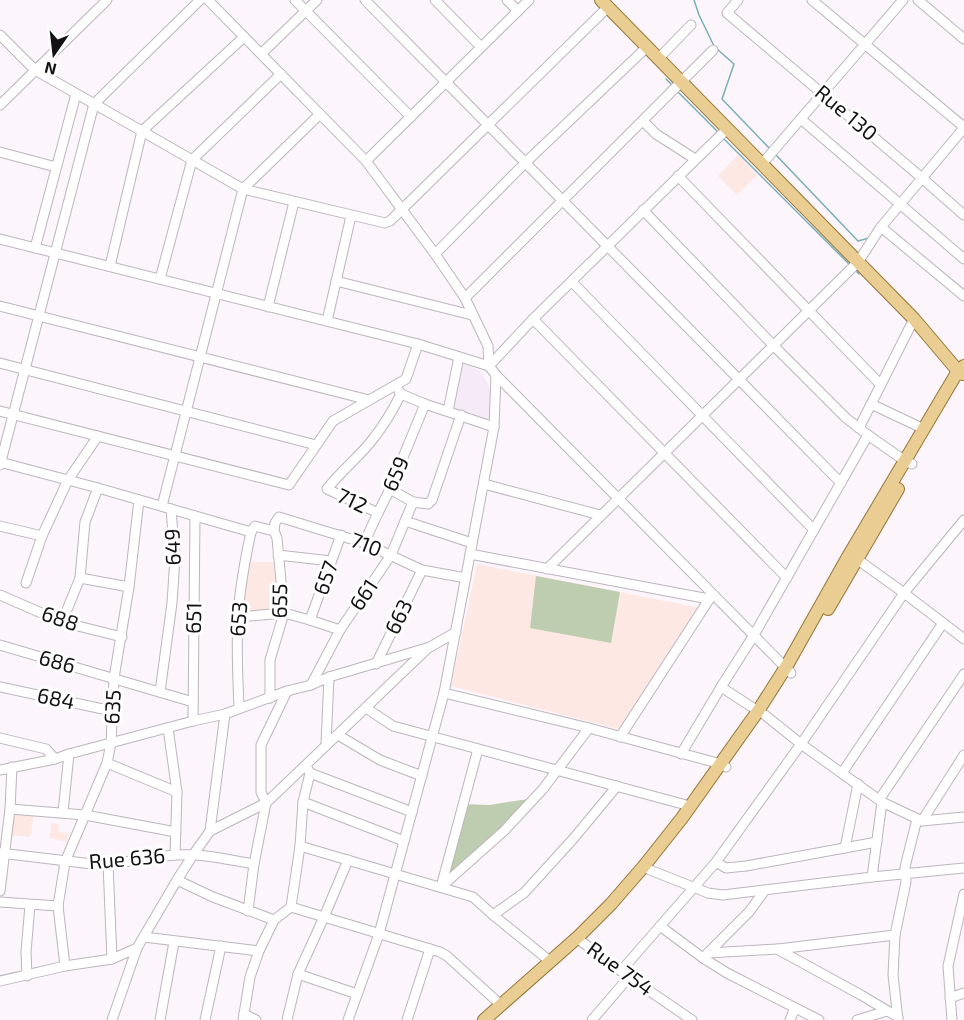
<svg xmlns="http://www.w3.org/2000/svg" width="964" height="1020" font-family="'Exo 2',sans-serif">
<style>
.built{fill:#f6eaf8}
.education{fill:#fde8e4}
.green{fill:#becdaf}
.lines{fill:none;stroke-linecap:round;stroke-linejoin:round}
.stream{stroke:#7aaeb4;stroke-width:1.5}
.minor-casing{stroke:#bbb5bc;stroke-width:11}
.major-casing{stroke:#957636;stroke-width:14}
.minor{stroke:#fff;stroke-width:9}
.major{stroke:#e9cd92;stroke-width:12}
.labels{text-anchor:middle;stroke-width:6;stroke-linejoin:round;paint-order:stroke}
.street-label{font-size:21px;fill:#131113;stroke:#fff}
</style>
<rect width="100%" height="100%" fill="#fcf5fc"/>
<polygon class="built" points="459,363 479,370 494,394 488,421 450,410"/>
<g class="education">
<polygon points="738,155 757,175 737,195 718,176"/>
<polygon points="248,562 274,562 279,612 239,614"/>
<polygon points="477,564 700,608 622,730 451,686"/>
<polygon points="11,811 34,814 30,837 9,835"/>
<polygon points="51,823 58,824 59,832 69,833 67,842 50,838"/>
</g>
<g class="green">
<polygon points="536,576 620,592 611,643 530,628"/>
<polygon points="535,798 441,887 463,804 489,805"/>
</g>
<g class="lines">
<g class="stream">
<polyline points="694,0 699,15 714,46"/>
<polyline points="717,49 734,64 722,99 771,150"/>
<polyline points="666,79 672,85"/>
<polyline points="677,91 718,132"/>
<polyline points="723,138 849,264"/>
<polyline points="776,155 858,241 869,238"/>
<polyline points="855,270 859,274"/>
</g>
<defs>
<g id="minor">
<polyline points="208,0 366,161 435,254 465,298 488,346 489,366 496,375 791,673"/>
<polyline points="295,0 411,117"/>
<polyline points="365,0 841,483"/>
<polyline points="435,0 481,47"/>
<polyline points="507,0 518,11"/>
<polyline points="738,0 727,13 922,178 964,215"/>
<polyline points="812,0 964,127"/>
<polyline points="918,0 964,39"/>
<polyline points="0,35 35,70 243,189 385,223 390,221 608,7"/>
<polyline points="261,54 317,0"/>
<polyline points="658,59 691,25"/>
<polyline points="0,105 107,0"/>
<polyline points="801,119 964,259"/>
<polyline points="643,121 656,134 695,159"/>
<polyline points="0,152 56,167"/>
<polyline points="366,161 529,0"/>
<polyline points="762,164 903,0"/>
<polyline points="678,176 881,385"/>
<polyline points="643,210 773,345 846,418 868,435 905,461 912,464"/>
<polyline points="881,227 964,296"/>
<polyline points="0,239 418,344 489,366"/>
<polyline points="35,248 76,94"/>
<polyline points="435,254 525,163 647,47"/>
<polyline points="110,266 142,131 244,37"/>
<polyline points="160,279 192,160 281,74"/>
<polyline points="336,281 472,315"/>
<polyline points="572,282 814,530"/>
<polyline points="465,298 713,50"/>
<polyline points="0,306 369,400"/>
<polyline points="268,307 294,202"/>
<polyline points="533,319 787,578"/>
<polyline points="327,321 351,216"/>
<polyline points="0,363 316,445"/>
<polyline points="489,366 533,319 728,128"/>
<polyline points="399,391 401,394 425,404 494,427"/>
<polyline points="871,404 924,429"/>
<polyline points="0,411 289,485 333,421 406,379 418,344"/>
<polyline points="448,411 459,357"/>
<polyline points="859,428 914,319"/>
<polyline points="0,462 98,488 251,532"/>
<polyline points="0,465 94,104 200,0"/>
<polyline points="484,484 600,515"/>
<polyline points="390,489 413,502 428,504 432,500 461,415"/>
<polyline points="162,506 243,189 320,114"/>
<path d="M378 513 327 489C341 471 359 457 373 439 384 425 393 410 401 394"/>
<polyline points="405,521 472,543"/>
<polyline points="0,526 42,536 68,480 98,436"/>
<polyline points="274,531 275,523 279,517 364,543 422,570 466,578"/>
<polyline points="251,532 255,526 274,531 277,538 284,613 270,660 270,698"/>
<polyline points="364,543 378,513 390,489 425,404"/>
<polyline points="470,554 709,599"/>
<polyline points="278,555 331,561"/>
<polyline points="854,557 904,593 964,639"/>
<polyline points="547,569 858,262 881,227 964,128"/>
<polyline points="80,578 129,587"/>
<polyline points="26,583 42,536"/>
<polyline points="0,595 62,622 122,637"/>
<polyline points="238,617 284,613 310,620 340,630"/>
<polyline points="310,620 341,535"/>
<polyline points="62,622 80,578 85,522 98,488"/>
<polyline points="0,645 193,702"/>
<polyline points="376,664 422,570"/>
<polyline points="311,685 340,630 391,555 413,502"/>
<polyline points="0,687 112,711"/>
<polyline points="721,687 758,711"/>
<polyline points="160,692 172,603 175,558 171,509"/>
<polyline points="444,693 589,728 721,764 726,767"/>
<path d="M239 708C238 678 236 649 238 619 239 590 245 560 251 532"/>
<polyline points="366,708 393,726 690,806"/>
<polyline points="765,715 801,744 882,802 922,821 964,817"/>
<polyline points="193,721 195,516"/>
<polyline points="168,728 177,792 175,855"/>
<polyline points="338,735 380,760 422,776"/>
<polyline points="620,737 712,595"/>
<polyline points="0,738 46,749 55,759"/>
<polyline points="326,745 329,677"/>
<polyline points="681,754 721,687 754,635 868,435"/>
<polyline points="107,763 177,792"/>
<polyline points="0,770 55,759 69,754 193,721 225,714 287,691 311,685 329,677 430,647 456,632"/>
<polyline points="310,773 412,812"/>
<polyline points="842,773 943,623"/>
<polyline points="879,800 964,674"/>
<polyline points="303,802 404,841"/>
<polyline points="10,809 85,815 176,832"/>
<polyline points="63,812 69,754"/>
<polyline points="922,821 964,755"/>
<polyline points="210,831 225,714"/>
<polyline points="300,846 473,897 493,915 551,962"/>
<polyline points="845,848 858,784"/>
<path d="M0 853 92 864C121 865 148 857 176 855 202 853 229 860 254 864"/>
<polyline points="716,862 726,868 746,866 877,842"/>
<polyline points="108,864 112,959"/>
<polyline points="644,866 650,870 708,893 723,895 872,877 964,868"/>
<polyline points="872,877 882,802"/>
<polyline points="441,887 504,831 543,789 589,728"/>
<polyline points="441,887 478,749"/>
<polyline points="0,891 10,809 12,767"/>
<polyline points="0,902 58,906"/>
<polyline points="291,907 440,952 447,956 501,1005"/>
<polyline points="248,911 254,864 266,803 261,792 261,745 287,691"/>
<polyline points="493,915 524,893 574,838 617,786"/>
<polyline points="274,920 213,897 177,880 193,855 210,831 266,803 428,648"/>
<polyline points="660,926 703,958 708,953 777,949 861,995 898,1017"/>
<polyline points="144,937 259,951"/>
<polyline points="578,937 582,942 629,977 692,1020"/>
<polyline points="778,949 895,935"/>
<polyline points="708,953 749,912 765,890"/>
<polyline points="703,958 727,973 819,1020"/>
<polyline points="65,966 58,906 65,862 107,763 111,743 114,678 129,587 139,500"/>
<polyline points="621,971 716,862 801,744 904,593 964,520"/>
<polyline points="298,974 357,994"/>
<polyline points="27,976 26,952 30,905"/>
<polyline points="0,981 65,966 112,959 137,948"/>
<polyline points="950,998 964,993"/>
<polyline points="244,1014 256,1020"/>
<polyline points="112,1020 137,948 177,880"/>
<polyline points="160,1020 174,942"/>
<polyline points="205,1020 221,946"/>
<polyline points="243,1020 250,977 259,951 274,920 291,907 300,846 303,802 310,773 306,766"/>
<polyline points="287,1020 298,974 324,917 348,860"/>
<polyline points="348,1020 379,934 444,693 494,427 496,375"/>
<polyline points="407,1020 430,949"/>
<polyline points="592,1020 629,977"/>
<polyline points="790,1020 795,1008"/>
<polyline points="857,1020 887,1011"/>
<polyline points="898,1020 893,975 895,935 906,882 905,867 917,819"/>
<polyline points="952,1020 948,966 964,894"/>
</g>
<g id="major">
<polyline points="601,0 914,319 958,371 963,374"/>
<polyline points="828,609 898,489"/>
<polyline points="484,1020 578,937 611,904 644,866 682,818 758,711 786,667 849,555 958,371 964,366"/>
</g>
</defs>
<use href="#minor" class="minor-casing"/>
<use href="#major" class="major-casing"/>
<use href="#minor" class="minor"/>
<use href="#major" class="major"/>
</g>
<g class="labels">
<g class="street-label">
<text transform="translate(846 113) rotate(40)" y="7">Rue 130</text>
<text transform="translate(396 474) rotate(-67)" y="7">659</text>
<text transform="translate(352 501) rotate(25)" y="7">712</text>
<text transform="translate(366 545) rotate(21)" y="7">710</text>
<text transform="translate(173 547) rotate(-92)" y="7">649</text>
<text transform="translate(326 578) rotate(-70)" y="7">657</text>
<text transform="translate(364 595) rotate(-56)" y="7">661</text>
<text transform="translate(280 601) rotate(-89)" y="7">655</text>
<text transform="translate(399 617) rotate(-64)" y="7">663</text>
<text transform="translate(194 618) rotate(-89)" y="7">651</text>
<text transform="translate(60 619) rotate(19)" y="7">688</text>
<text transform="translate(239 619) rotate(-86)" y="7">653</text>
<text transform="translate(57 662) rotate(16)" y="7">686</text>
<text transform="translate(56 699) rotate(12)" y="7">684</text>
<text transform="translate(113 707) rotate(-87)" y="7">635</text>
<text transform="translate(127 859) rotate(-5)" y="7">Rue 636</text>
<text transform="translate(620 969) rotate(36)" y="7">Rue 754</text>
</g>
</g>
<g transform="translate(54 54) rotate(194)" stroke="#ffffff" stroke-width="4.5" paint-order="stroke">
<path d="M0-4.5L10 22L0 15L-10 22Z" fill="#131113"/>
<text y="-9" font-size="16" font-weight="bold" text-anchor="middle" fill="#131113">N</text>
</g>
</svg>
